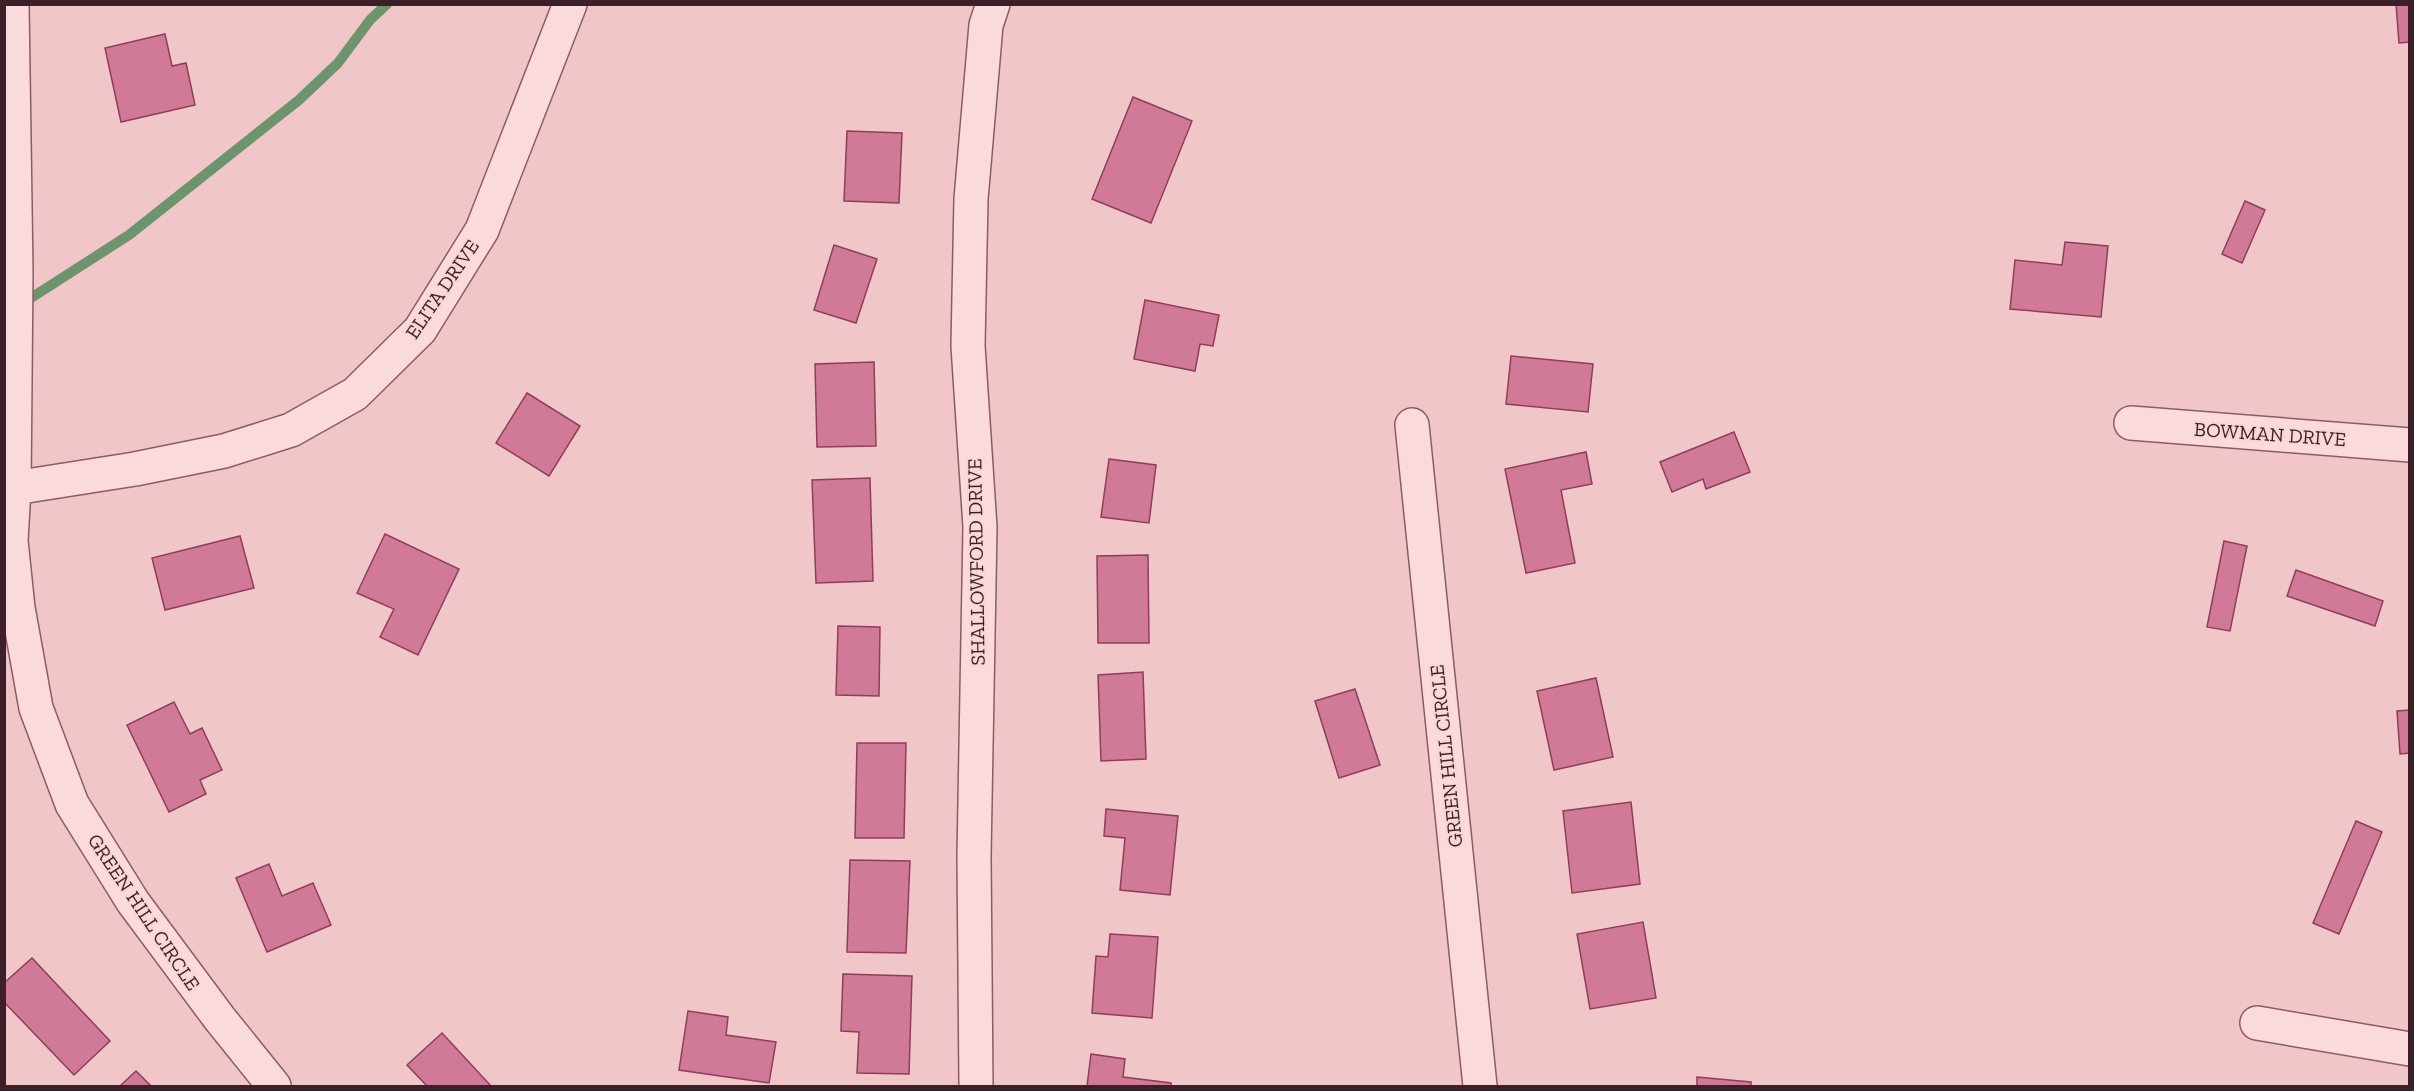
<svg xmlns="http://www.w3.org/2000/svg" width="2414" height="1091" font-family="'Zilla Slab',serif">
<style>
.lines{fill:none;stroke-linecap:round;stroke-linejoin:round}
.stream{stroke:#6d946d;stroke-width:10}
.building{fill:#d17a97;stroke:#8e3e5b;stroke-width:1.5}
.minor-casing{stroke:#8e5a65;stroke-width:36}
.minor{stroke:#fbdadc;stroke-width:33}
.labels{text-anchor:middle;stroke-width:4.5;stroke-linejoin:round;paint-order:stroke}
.street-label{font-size:20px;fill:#3d1f27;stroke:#f8d6d7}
</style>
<rect width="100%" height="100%" fill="#f1c6c8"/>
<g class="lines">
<polyline class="stream" points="20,305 129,235 299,100 338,63 370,20 387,4"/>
</g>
<g class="building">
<polygon points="2396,4 2410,4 2410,42 2399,43"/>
<polygon points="165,34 172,66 186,63 195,105 121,122 105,48"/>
<polygon points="1133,97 1192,121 1151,223 1092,199"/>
<polygon points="847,131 902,133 899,203 844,201"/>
<polygon points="2245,201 2265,210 2242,263 2222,254"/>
<polygon points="2065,242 2108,246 2101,317 2010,309 2015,260 2062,265"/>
<polygon points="834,245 877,259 856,323 814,310"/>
<polygon points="1145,300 1219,315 1213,346 1200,344 1195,371 1134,359"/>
<polygon points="1511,356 1593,364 1588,412 1506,404"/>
<polygon points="874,362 876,446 817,447 815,364"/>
<polygon points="527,393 580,426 549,476 496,443"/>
<polygon points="1734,432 1750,472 1706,489 1703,479 1672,492 1660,462"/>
<polygon points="1586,452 1592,484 1561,490 1575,563 1526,573 1505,469"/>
<polygon points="1109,459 1156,465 1149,523 1101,517"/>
<polygon points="870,478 873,581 816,583 812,480"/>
<polygon points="385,534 459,569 418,655 380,637 394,609 357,593"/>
<polygon points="240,536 254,588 165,610 152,558"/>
<polygon points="2224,541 2247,546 2230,631 2207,627"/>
<polygon points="1148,555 1149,643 1098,643 1097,556"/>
<polygon points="2296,570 2383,601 2375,626 2287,596"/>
<polygon points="838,626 880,627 879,696 836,695"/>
<polygon points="1143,672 1146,759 1101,761 1098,675"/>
<polygon points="1596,678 1613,757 1554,770 1537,691"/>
<polygon points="1355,689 1380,765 1339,778 1315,701"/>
<polygon points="174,702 190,734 202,728 222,770 200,780 206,794 169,812 127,725"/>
<polygon points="2410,710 2410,753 2400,754 2397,711"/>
<polygon points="857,743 906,743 904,838 855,838"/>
<polygon points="1631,802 1640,884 1572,893 1563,811"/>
<polygon points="1106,809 1178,816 1170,895 1120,890 1125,838 1104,836"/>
<polygon points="2356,821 2382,832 2339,934 2313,923"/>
<polygon points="850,860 910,861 906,953 847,952"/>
<polygon points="269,864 282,896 313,883 331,925 267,952 236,878"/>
<polygon points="1643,922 1656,998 1590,1009 1577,934"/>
<polygon points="1110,934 1158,937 1152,1018 1092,1013 1096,956 1108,957"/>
<polygon points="32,958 110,1041 74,1075 4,1002 4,983"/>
<polygon points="843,974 912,976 909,1074 857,1073 859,1032 841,1031"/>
<polygon points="688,1011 728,1017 726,1035 776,1042 769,1083 679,1070"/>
<polygon points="442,1033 491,1086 427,1086 407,1065"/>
<polygon points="1091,1054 1125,1059 1123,1077 1171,1083 1171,1086 1087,1086"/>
<polygon points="136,1071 151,1086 120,1086"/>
<polygon points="1697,1077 1751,1082 1751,1086 1697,1086"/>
</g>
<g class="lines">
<defs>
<g id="minor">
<polyline points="12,4 16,273 14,488 11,541 18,608 36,708 72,804 133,902 220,1019 274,1086"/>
<polyline points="2131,423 2410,445"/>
<polyline points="1412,425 1480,1086"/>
<polyline points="14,488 135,469 224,451 291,430 355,394 420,330 482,230 570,4"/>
<polyline points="2257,1023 2410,1049"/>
<polyline points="976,1086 974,856 980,527 968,346 971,199 986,25 993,4"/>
</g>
</defs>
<use href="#minor" class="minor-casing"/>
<use href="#minor" class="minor"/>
</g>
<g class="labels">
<g class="street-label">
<text transform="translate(442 289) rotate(-56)" y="7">ELITA DRIVE</text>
<text transform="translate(2270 434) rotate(4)" y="7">BOWMAN DRIVE</text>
<text transform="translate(976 562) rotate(-91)" y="7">SHALLOWFORD DRIVE</text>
<text transform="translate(1446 756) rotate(-96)" y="7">GREEN HILL CIRCLE</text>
<text transform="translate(144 912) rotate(56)" y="7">GREEN HILL CIRCLE</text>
</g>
</g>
<rect width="2414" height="1091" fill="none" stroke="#3d1f27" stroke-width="12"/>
</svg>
